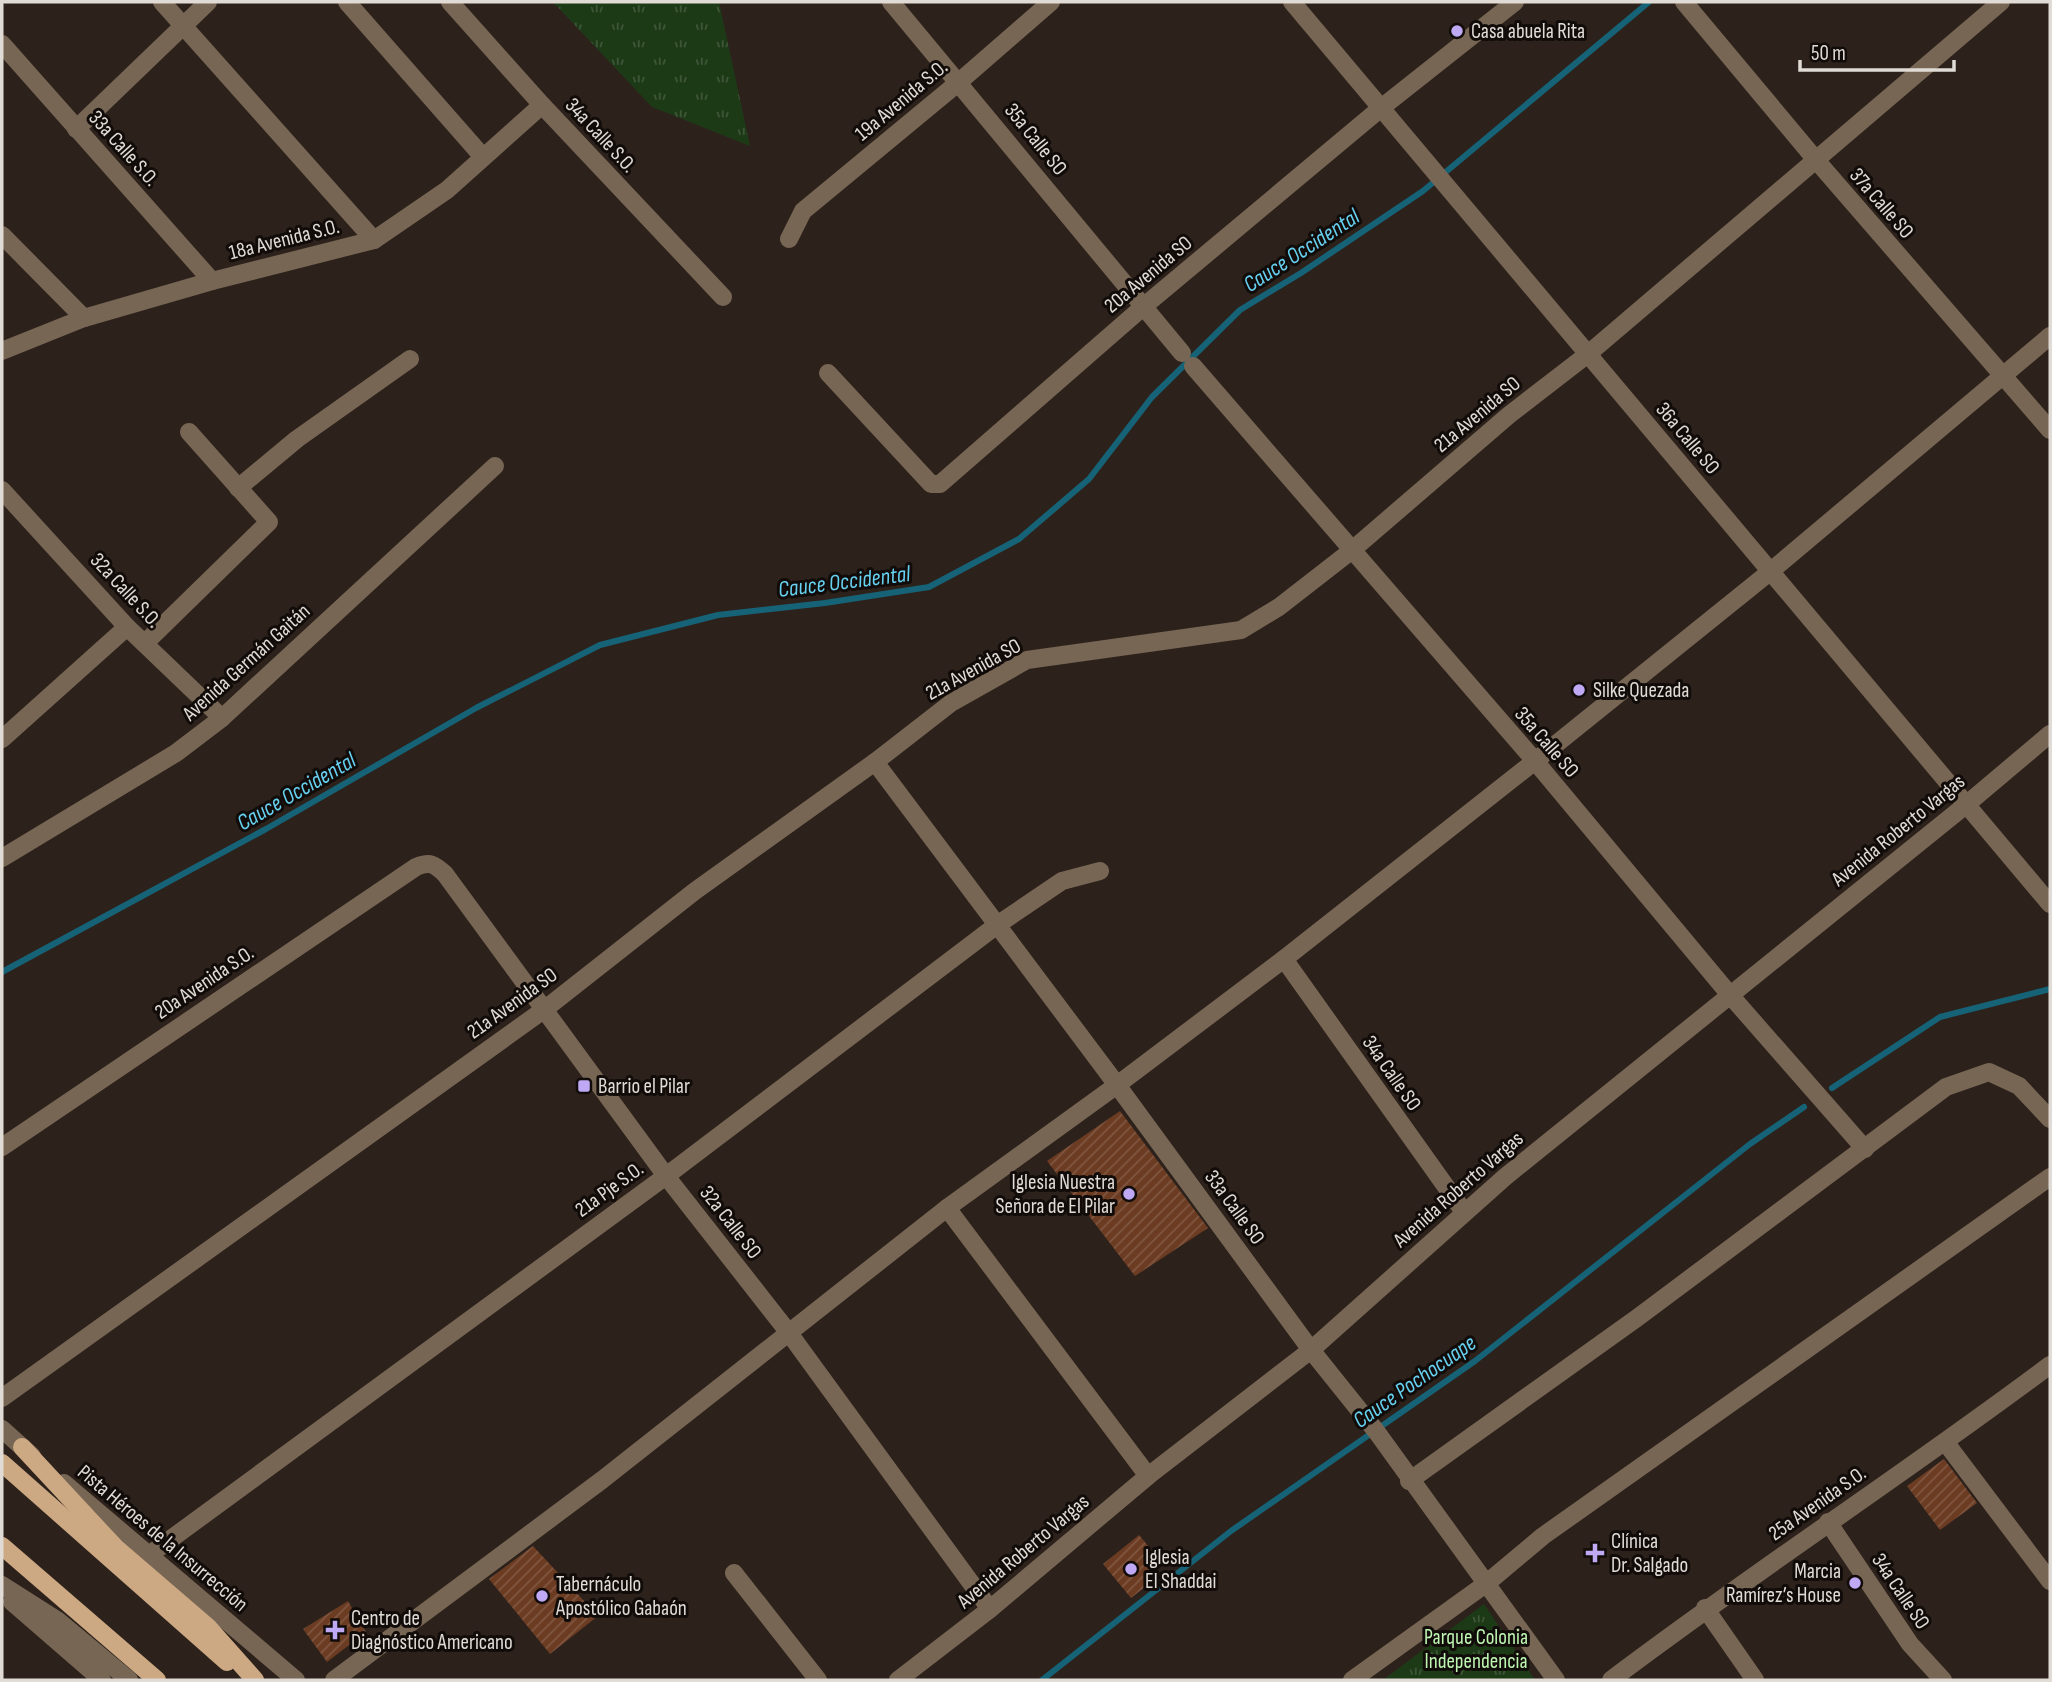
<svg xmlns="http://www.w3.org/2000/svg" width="2052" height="1682" font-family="'Sofia Sans Condensed',sans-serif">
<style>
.park{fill:url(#park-tufts)}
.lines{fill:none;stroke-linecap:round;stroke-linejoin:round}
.stream{stroke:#166377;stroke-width:6}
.building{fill:url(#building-hatch)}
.minor{stroke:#786655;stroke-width:18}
.major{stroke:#cca883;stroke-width:18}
.poi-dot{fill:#bfa9f4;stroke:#110c09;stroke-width:2.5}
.labels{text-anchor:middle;stroke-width:6;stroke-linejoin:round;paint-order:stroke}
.poi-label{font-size:21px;fill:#e1dbd6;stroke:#110c09;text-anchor:start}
.street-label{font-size:21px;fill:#e1dbd6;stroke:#110c09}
.park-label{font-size:21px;fill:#bef6b2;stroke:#110c09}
.water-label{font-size:23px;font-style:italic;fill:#67d1f1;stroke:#110c09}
</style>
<defs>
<pattern id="park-tufts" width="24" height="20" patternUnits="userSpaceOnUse" patternTransform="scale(1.75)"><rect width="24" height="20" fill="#1d3a17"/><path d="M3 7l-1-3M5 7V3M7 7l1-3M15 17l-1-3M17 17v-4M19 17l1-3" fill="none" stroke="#3e5638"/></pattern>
<pattern id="building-hatch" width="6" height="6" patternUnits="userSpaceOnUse" patternTransform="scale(1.75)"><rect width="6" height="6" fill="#6b3b22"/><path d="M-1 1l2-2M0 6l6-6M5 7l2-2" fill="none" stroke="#805741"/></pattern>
</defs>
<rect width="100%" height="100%" fill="#2c221b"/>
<g class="park">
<polygon points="553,2 719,2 750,146 652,107"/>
<polygon points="1484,1604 1535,1680 1383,1680"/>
</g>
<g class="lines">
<g class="stream">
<polyline points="2,972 266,829 476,708 600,645 718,615 825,603 929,587 1019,539 1089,479 1152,397 1240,310 1301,273 1423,191 1649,2"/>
<polyline points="1832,1088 1940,1017 2050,989"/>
<polyline points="1042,1680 1231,1531 1475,1361 1750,1144 1804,1107"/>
</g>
</g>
<g class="building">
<polygon points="1120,1111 1208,1228 1135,1276 1047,1161"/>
<polygon points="1944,1459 1977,1503 1940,1530 1907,1486"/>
<polygon points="1139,1535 1154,1553 1147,1559 1160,1575 1131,1598 1103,1564"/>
<polygon points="533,1546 598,1616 550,1654 489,1579"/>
<polygon points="348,1601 366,1632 327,1662 303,1629"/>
</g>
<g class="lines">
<g class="minor">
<polyline points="162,2 374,240"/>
<polyline points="347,2 483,157"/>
<polyline points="450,2 542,105 723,297"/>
<polyline points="891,2 1182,353"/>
<polyline points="1292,2 2050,904"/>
<polyline points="1684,2 1816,160 2050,430"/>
<polyline points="2,44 212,281"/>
<polyline points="76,129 208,2"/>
<polyline points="2,235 84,318"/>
<polyline points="789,239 803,211 959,82 1051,2"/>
<polyline points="2,351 84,318 212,281 374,240 447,190 542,105"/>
<polyline points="1193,366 1535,761 1730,995 1865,1149"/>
<polyline points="828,373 931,484 940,484 1143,307 1381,108 1515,2"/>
<polyline points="238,488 297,439 410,359"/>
<polyline points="2,490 127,627 222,718"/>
<polyline points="145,643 269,522 189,432"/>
<polyline points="2,739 127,627"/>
<polyline points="875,762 1117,1085 1311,1350 1376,1431 1556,1680"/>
<polyline points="2,858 176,753 222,718 495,466"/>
<polyline points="1284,959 1464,1212"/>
<path d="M2 1147 416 867C430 861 434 864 445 874L666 1176 789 1333 990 1609"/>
<polyline points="947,1208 1148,1476"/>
<polyline points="2,1398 545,1009 695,891 875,762 951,703 1027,660 1241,630 1279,607 1351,551 1509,415 1588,354 2001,2"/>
<polyline points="2,1429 32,1456"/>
<polyline points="1946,1443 2050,1581"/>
<polyline points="1409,1481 1637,1318 1946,1087 1989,1072 2019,1086 2050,1119"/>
<polyline points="64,1483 296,1680"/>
<polyline points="1828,1522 1910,1644 1943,1680"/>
<polyline points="149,1555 666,1176 997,925 1062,881 1100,871"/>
<polyline points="734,1573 818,1680"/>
<polyline points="2,1585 57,1620 129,1680"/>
<polyline points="12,1602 102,1680"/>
<polyline points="1705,1608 1755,1680"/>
<polyline points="334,1680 602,1480 947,1208 1117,1085 1284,959 1535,761 1771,571 2050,336"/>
<polyline points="898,1680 990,1609 1148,1476 1311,1350 1505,1177 1967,804 2050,734"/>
<polyline points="1352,1680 1487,1583 1543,1536 2050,1177"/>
<path d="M1611 1680C1755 1571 1906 1473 2050 1365"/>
</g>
<g class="major">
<polyline points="22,1447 115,1547 208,1627 255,1680"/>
<polyline points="2,1463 227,1662"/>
<polyline points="2,1546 157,1680"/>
</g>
</g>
<g class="poi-dot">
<circle cx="1457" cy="31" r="7"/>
<circle cx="1579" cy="690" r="7"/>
<rect x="577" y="1079" width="14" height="14" rx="3.5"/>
<circle cx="1129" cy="1194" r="7"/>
<path d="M1591.5 1542.5h7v7h7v7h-7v7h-7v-7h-7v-7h7z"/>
<circle cx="1131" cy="1569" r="7"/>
<circle cx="1855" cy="1583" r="7"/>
<circle cx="542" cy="1596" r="7"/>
<path d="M331.5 1619.5h7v7h7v7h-7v7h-7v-7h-7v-7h7z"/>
</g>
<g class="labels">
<g class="poi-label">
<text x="1471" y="38">Casa abuela Rita</text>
<text x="1593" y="697">Silke Quezada</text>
<text x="598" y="1093">Barrio el Pilar</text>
<text x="1115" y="1189" text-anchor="end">Iglesia Nuestra<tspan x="1115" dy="24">Señora de El Pilar</tspan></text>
<text x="1611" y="1548">Clínica<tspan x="1611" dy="24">Dr. Salgado</tspan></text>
<text x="1145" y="1564">Iglesia<tspan x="1145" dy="24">El Shaddai</tspan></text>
<text x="1841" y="1578" text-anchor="end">Marcia<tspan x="1841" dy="24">Ramírez’s House</tspan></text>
<text x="556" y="1591">Tabernáculo<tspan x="556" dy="24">Apostólico Gabaón</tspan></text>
<text x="351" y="1625">Centro de<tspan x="351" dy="24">Diagnóstico Americano</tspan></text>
</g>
<g class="street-label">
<text transform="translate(901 100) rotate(-40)" y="7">19a Avenida S.O.</text>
<text transform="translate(601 135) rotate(47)" y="7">34a Calle S.O.</text>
<text transform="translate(1036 139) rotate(51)" y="7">35a Calle SO</text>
<text transform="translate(124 148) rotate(48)" y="7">33a Calle S.O.</text>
<text transform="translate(1882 203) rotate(49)" y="7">37a Calle SO</text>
<text transform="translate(284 239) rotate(-14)" y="7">18a Avenida S.O.</text>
<text transform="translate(1148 274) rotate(-40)" y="7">20a Avenida SO</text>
<text transform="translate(1477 414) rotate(-40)" y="7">21a Avenida SO</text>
<text transform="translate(1688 438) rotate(50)" y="7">36a Calle SO</text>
<text transform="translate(126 590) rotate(47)" y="7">32a Calle S.O.</text>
<text transform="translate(246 662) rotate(-42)" y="7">Avenida Germán Gaitán</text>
<text transform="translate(973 669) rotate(-29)" y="7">21a Avenida SO</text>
<text transform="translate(1547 742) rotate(49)" y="7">35a Calle SO</text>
<text transform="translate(1898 830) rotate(-39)" y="7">Avenida Roberto Vargas</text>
<text transform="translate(204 982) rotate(-34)" y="7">20a Avenida S.O.</text>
<text transform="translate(512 1003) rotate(-36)" y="7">21a Avenida SO</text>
<text transform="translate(1392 1073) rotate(55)" y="7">34a Calle SO</text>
<text transform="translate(609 1189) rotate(-36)" y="7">21a Pje S.O.</text>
<text transform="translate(1458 1189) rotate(-41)" y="7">Avenida Roberto Vargas</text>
<text transform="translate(1235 1207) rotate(54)" y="7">33a Calle SO</text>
<text transform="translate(731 1222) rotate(52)" y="7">32a Calle SO</text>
<text transform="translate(1817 1503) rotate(-35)" y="7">25a Avenida S.O.</text>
<text transform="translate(163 1538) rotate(40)" y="7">Pista Héroes de la Insurrección</text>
<text transform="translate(1023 1551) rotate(-40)" y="7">Avenida Roberto Vargas</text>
<text transform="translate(1901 1591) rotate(56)" y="7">34a Calle SO</text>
</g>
<g class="park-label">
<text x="1476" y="1644">Parque Colonia<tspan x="1476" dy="24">Independencia</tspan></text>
</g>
<g class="water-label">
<text transform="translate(1301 250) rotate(-33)" y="8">Cauce Occidental</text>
<text transform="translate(844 581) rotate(-7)" y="8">Cauce Occidental</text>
<text transform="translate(296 791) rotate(-30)" y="8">Cauce Occidental</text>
<text transform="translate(1414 1381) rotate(-35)" y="8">Cauce Pochocuape</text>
</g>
</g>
<rect width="2052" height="1682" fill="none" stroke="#e1dbd6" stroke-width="7"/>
<path d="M1800 60v10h154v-10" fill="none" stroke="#e1dbd6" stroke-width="3.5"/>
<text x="1811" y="60" font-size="21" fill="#e1dbd6" stroke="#110c09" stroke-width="5" paint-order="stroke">50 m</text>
</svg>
